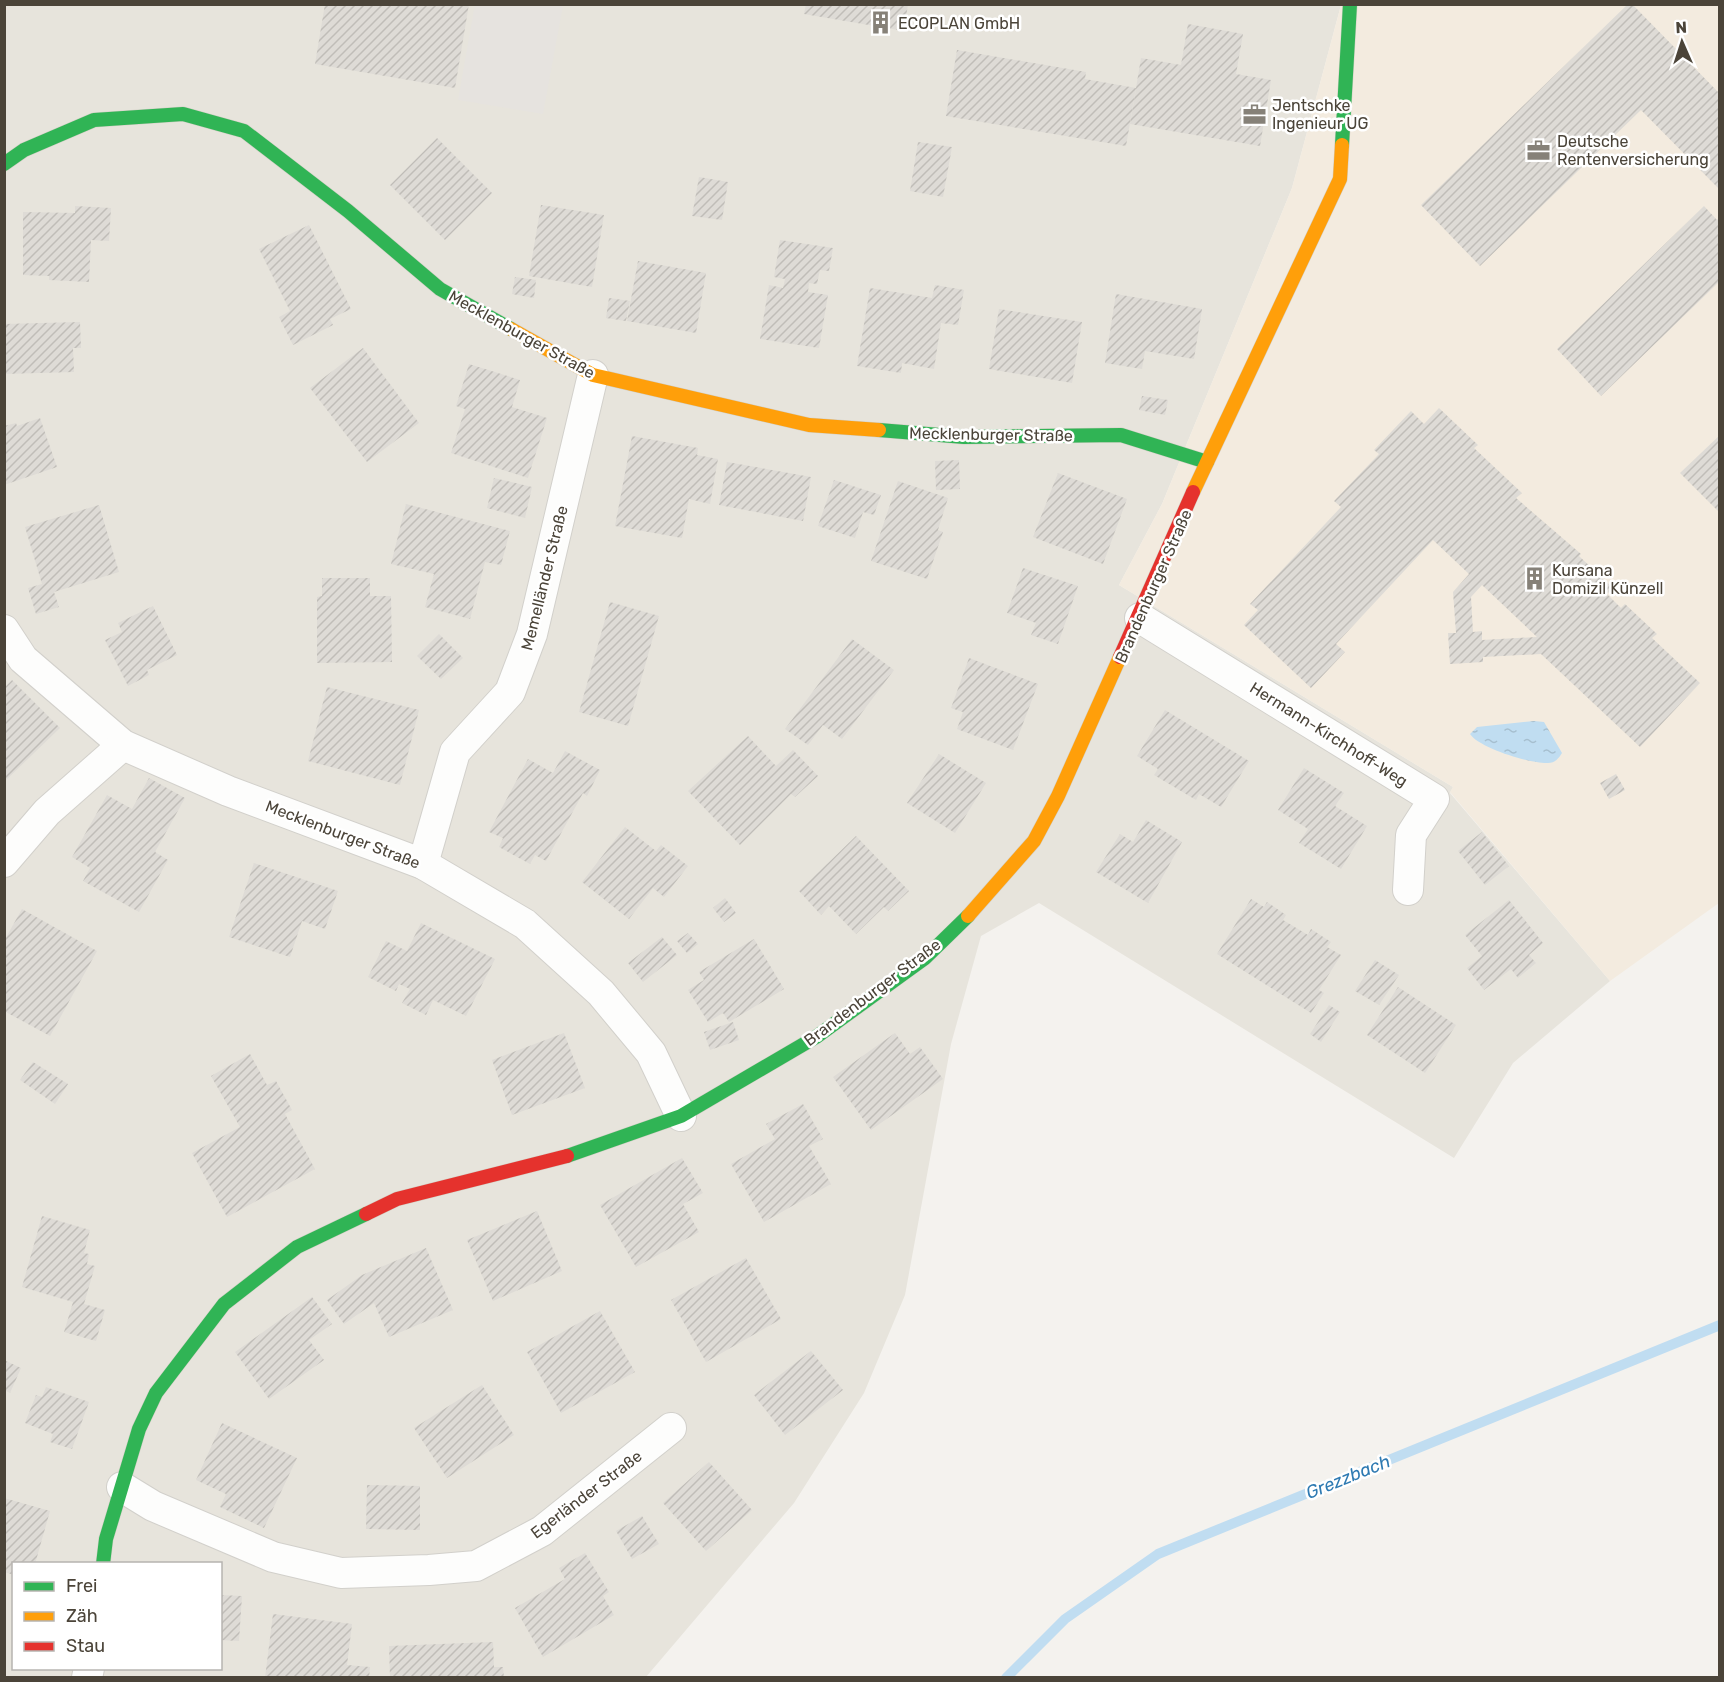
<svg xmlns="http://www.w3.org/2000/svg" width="1724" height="1682" font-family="Rubik,sans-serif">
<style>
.residential{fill:#e7e4dc;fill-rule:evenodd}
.commercial{fill:#f3ebdf}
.parking{fill:#e6e3df}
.water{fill:url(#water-ripples)}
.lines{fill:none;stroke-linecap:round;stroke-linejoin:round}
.stream{stroke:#c0ddf1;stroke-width:10}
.building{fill:url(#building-hatch);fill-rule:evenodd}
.street-casing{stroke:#d2d0cb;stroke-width:32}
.fast-casing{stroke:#d3cfc5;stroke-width:15}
.slow-casing{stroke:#d3cfc5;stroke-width:15}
.jam-casing{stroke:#d3cfc5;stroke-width:15}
.street{stroke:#fdfdfc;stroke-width:30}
.fast{stroke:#30b455;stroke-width:14}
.slow{stroke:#ff9f0a;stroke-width:14}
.jam{stroke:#e5322d;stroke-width:14}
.labels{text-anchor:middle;stroke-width:5;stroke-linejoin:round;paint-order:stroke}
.poi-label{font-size:16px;fill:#4b4439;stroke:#fff;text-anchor:start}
.street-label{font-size:16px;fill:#4b4439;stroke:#fff}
.water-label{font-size:18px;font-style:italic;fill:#2e7ab2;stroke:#fff}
</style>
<defs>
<pattern id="water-ripples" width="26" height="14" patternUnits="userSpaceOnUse" patternTransform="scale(1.5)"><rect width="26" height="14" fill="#c0ddf1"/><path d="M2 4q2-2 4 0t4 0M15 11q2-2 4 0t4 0" fill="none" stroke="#a6bfcf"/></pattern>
<pattern id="building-hatch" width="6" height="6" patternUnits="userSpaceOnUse" patternTransform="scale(1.5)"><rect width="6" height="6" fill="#dedbd6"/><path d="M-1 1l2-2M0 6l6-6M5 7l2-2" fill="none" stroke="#c0bdb8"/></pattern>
</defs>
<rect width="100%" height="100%" fill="#f4f2ee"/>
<path class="residential" d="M5 5H1341L1292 188 1162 504 1119 585 1453 787 1450 793 1610 981 1513 1063 1454 1158 1039 903 981 936 951 1044 905 1295 864 1393 794 1503 646 1677 5 1678ZM14 1564H220V1668H14Z"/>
<polygon class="commercial" points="1341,5 1719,5 1719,903 1610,981 1450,792 1453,787 1119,585 1162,504 1292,188"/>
<polygon class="parking" points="475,4 563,5 543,114 458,100"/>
<path class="water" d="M1534 721 1544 722 1562 753C1559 758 1555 763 1548 763 1531 764 1479 748 1470 734L1477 727Z"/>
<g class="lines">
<polyline class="stream" points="1006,1678 1065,1619 1158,1554 1720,1325"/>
</g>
<g class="building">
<polygon points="325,4 469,4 455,88 315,64"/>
<polygon points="806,4 908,4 904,31 804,14"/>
<polygon points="1628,4 1632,4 1720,94 1720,190 1641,110 1480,266 1421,205"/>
<polygon points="1188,24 1243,34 1236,74 1271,80 1260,146 1130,124 1141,58 1181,65"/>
<polygon points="957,50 1086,72 1085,79 1136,88 1126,146 946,116"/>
<polygon points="437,138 492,193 445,240 390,185"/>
<polygon points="918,142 952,147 943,197 910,191"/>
<polygon points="699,177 728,182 722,220 692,216"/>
<polygon points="541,205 604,215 592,287 529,276"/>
<polygon points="75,206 111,208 109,241 91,240 89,282 49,280 49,276 23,275 23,212 75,213"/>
<polygon points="1704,206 1717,220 1720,217 1720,281 1601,396 1557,349"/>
<polygon points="309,225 351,309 330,319 333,325 293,345 279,317 290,311 259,249"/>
<polygon points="780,240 833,248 829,271 820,270 817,284 809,283 808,292 828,295 819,348 760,339 769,285 783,288 785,279 774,277"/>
<polygon points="638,261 706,273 696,333 627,321"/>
<polygon points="515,277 536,280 534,298 512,294"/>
<polygon points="935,285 964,290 958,325 941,323 934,369 902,363 901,373 857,366 870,288 932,298"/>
<polygon points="1116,294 1202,309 1194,359 1145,351 1142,369 1105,363"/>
<polygon points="609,298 630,301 626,321 606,318"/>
<polygon points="999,309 1082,322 1072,383 989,369"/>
<polygon points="80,322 81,348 73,348 74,372 4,374 4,324"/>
<polygon points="363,348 419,423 367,462 310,388"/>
<polygon points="469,364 520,380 512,407 547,418 528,478 451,453 465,409 456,406"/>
<polygon points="1142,396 1168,400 1165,415 1139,410"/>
<path d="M1439 408 1478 445 1474 448 1522 493 1516 498 1581 554 1579 556 1613 588 1607 594 1621 608 1625 604 1657 634 1652 638 1700 683 1640 747 1541 654 1483 657V662L1450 664 1448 633H1456L1453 592 1469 574 1433 540 1336 644 1345 652 1311 688 1244 625 1258 610 1250 604 1341 507 1334 501 1379 454 1374 450 1411 411 1424 424ZM1482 585 1537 637 1482 640V631L1473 632 1471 597Z"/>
<polygon points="40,418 57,467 4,485 4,426 16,423 17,426"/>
<polygon points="1720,435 1720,513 1680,473"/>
<polygon points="632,436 698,448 697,455 718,459 710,504 689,499 682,538 615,526"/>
<polygon points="959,460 960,489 936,490 935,461"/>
<polygon points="727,462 811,477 803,521 719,505"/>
<polygon points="1058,473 1127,499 1103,564 1033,537"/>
<polygon points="494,478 532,487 525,518 487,508"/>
<polygon points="834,480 881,495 874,515 863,512 855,538 818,526"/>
<polygon points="898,481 948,498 938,530 943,532 927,579 871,561"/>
<polygon points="406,504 510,531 501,565 485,562 470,619 425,607 434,574 391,564"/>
<polygon points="99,505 119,572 54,592 59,607 36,614 28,588 42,584 25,527"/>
<polygon points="1023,568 1078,586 1058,644 1031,635 1036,623 1007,613"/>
<polygon points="322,578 370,578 370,596 391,596 392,662 317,663 317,597 322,596"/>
<polygon points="610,602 659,616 628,726 579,712"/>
<polygon points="153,606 177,655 147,670 149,675 128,686 105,640 122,632 118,623"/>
<polygon points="439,634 463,658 441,679 417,656"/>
<polygon points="852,639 894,670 842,739 823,725 808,745 785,729"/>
<polygon points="969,658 1038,684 1013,750 957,729 963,712 951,708"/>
<polygon points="12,680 60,728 4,782 4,688"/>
<polygon points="327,687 419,710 400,785 308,761"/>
<polygon points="1165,710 1249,761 1221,807 1199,794 1196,800 1154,775 1158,769 1137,756"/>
<polygon points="748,736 776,766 793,750 818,776 795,797 791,794 740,845 688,791"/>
<polygon points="565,751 600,770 587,796 583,793 546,861 535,855 530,864 499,847 503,838 489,832 528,759 553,773"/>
<polygon points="939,754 986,783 955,833 907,803"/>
<polygon points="1304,768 1344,793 1335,806 1367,826 1341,869 1299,843 1308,829 1278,810"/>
<polygon points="1616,774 1625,790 1609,799 1600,783"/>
<polygon points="149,778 185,798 155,852 168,860 139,912 83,881 90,868 72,857 107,795 132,809"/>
<polygon points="1146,820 1182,842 1148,903 1096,872 1120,834 1133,842"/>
<polygon points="625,827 656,851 661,845 688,866 664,897 653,888 629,919 582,882"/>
<polygon points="1482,832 1509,866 1485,885 1458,851"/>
<polygon points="856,836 909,891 888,911 884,907 856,934 829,906 821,915 799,891"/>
<polygon points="254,863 338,891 325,929 302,921 290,957 229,937"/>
<polygon points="725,898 736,913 724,922 713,908"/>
<polygon points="1251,899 1264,907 1267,902 1286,915 1283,920 1308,935 1311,929 1331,942 1327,947 1341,955 1319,990 1324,993 1311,1013 1217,954"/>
<polygon points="1509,900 1543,943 1529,955 1536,963 1518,978 1511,969 1484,990 1467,968 1482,956 1465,935"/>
<polygon points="22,909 97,951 50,1036 4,1011 4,941"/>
<polygon points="421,923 495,959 466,1016 433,1000 426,1015 402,1003 410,989 399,984 396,991 368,977 386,941 407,951"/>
<polygon points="688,933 698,944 687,953 677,941"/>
<polygon points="662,937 677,955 643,982 628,963"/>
<polygon points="754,939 784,989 729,1022 723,1013 708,1022 688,990 704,980 699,972"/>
<polygon points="1375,960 1399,975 1379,1005 1355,991"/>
<polygon points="1398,987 1456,1025 1425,1073 1367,1035"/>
<polygon points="1329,1005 1340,1012 1321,1042 1310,1034"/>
<polygon points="733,1022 739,1040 710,1050 704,1032"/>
<polygon points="564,1033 585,1088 512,1115 492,1060"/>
<polygon points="895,1033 910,1054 920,1047 943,1079 871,1130 833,1077"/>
<polygon points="250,1054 267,1085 276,1081 292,1110 285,1114 315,1169 227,1217 192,1153 240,1127 211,1076"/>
<polygon points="33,1062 68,1084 55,1104 20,1080"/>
<polygon points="803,1104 823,1139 809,1146 831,1184 764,1222 731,1164 775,1139 766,1124"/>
<polygon points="682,1158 703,1193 683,1204 699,1232 636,1267 600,1205"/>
<polygon points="537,1211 562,1271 493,1301 467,1240"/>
<polygon points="42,1216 90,1230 84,1253 89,1254 87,1264 95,1266 84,1304 105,1310 96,1341 64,1332 73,1302 22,1287"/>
<polygon points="426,1248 453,1310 389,1337 374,1303 344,1324 327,1300 362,1275"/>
<polygon points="746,1258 781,1319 706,1362 671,1300"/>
<polygon points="312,1297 332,1324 309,1340 324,1360 269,1399 235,1352"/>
<polygon points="600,1311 635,1372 561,1413 527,1352"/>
<polygon points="811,1351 843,1390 785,1435 754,1395"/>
<polygon points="4,1360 21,1368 10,1393 4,1390"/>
<polygon points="482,1385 514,1435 447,1478 414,1428"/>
<polygon points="46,1387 89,1402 72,1449 50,1442 53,1434 25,1423 36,1395 42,1397"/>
<polygon points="222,1423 297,1458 264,1528 220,1507 226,1494 196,1480"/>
<polygon points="709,1462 752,1510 706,1551 663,1503"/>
<polygon points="367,1485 420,1486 420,1530 366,1529"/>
<polygon points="4,1498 50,1511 35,1564 14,1564 14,1575 4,1572"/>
<polygon points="642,1516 659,1544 632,1559 616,1531"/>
<polygon points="585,1553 609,1592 603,1596 614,1615 543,1657 515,1608 565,1579 559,1568"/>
<polygon points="220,1595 242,1596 239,1641 220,1640"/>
<polygon points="273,1614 352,1624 347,1665 370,1667 369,1678 265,1678"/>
<polygon points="493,1642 494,1667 503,1667 504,1678 390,1678 389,1646"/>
</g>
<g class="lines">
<defs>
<g id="street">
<polyline points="1140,618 1434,799 1411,835 1408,890"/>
<polyline points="4,630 23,659 123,745 228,791 423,864 525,924 601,993 651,1053 681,1116"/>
<polyline points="4,862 47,812 123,745"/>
<polyline points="423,864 455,752 510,692 532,634 593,375"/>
<polyline points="122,1487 153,1506 273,1557 341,1573 429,1570 476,1566 542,1531 671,1428"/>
<polyline points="87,1678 89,1668"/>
</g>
<g id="fast">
<polyline points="1342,145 1350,4"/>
<polyline points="4,164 24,150 94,120 183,114 244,131 348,211 440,289 511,329"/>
<polyline points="879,430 964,437 1121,435 1207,462"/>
<polyline points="567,1156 681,1116 816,1037 925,958 968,916"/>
<polyline points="103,1564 106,1539 139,1429 156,1393 224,1304 297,1247 366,1214"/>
</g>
<g id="slow">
<polyline points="511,329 593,375 809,425 879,430"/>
<polyline points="1193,492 1340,179 1342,145"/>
<polyline points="968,916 1034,841 1058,796 1120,657"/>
</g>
<g id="jam">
<polyline points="1120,657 1193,492"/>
<polyline points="366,1214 397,1199 567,1156"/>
</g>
</defs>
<use href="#street" class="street-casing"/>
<use href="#fast" class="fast-casing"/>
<use href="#slow" class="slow-casing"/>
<use href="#jam" class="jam-casing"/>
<use href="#street" class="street"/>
<use href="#fast" class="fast"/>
<use href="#slow" class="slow"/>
<use href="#jam" class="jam"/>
</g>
<defs>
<symbol id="building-bare" viewBox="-9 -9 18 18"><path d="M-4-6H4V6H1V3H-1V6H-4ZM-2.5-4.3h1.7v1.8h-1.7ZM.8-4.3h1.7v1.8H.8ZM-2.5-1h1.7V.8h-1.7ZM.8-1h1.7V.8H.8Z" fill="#868178" stroke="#fff" stroke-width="2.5" paint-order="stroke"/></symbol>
<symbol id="office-bare" viewBox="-9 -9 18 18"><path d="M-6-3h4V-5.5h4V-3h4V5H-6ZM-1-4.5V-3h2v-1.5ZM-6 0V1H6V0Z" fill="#868178" stroke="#fff" stroke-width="2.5" paint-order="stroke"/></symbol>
</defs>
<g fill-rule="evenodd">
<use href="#building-bare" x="864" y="6" width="33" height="33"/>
<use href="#office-bare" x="1238" y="98" width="33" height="33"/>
<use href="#office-bare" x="1522" y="134" width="33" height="33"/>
<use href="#building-bare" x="1518" y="562" width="33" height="33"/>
</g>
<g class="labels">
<g class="poi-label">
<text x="898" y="29">ECOPLAN GmbH</text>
<text x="1272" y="111">Jentschke<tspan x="1272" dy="18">Ingenieur UG</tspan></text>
<text x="1557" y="147">Deutsche<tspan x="1557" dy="18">Rentenversicherung</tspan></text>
<text x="1552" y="576">Kursana<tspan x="1552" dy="18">Domizil Künzell</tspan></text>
</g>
<g class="street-label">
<text transform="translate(522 334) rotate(29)" y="6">Mecklenburger Straße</text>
<text transform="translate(991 434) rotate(1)" y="6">Mecklenburger Straße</text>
<text transform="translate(544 578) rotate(-76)" y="6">Memelländer Straße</text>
<text transform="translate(1153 586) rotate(-66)" y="6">Brandenburger Straße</text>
<text transform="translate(1329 734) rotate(32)" y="6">Hermann-Kirchhoff-Weg</text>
<text transform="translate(343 834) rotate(21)" y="6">Mecklenburger Straße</text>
<text transform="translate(872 992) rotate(-37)" y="6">Brandenburger Straße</text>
<text transform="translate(586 1494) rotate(-37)" y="6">Egerländer Straße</text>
</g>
<g class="water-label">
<text transform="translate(1348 1477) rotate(-22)" y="6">Grezzbach</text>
</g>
</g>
<rect width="1724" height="1682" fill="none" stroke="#4b4439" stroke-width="12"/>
<rect x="12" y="1562" width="210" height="108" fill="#ffffff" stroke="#b7b4b0" stroke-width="1.5"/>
<rect x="24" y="1582" width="30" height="9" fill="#30b455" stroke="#b7b4b0" stroke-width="1.5"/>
<text x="66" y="1592" font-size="18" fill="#4b4439">Frei</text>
<rect x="24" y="1612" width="30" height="9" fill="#ff9f0a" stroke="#b7b4b0" stroke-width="1.5"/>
<text x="66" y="1622" font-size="18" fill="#4b4439">Zäh</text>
<rect x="24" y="1642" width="30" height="9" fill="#e5322d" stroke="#b7b4b0" stroke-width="1.5"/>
<text x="66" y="1652" font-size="18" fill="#4b4439">Stau</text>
<g transform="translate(1682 42) rotate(357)" stroke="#ffffff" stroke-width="4.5" paint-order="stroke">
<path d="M0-4.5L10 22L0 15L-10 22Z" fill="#4b4439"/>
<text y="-9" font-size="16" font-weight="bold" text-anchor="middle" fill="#4b4439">N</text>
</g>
</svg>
